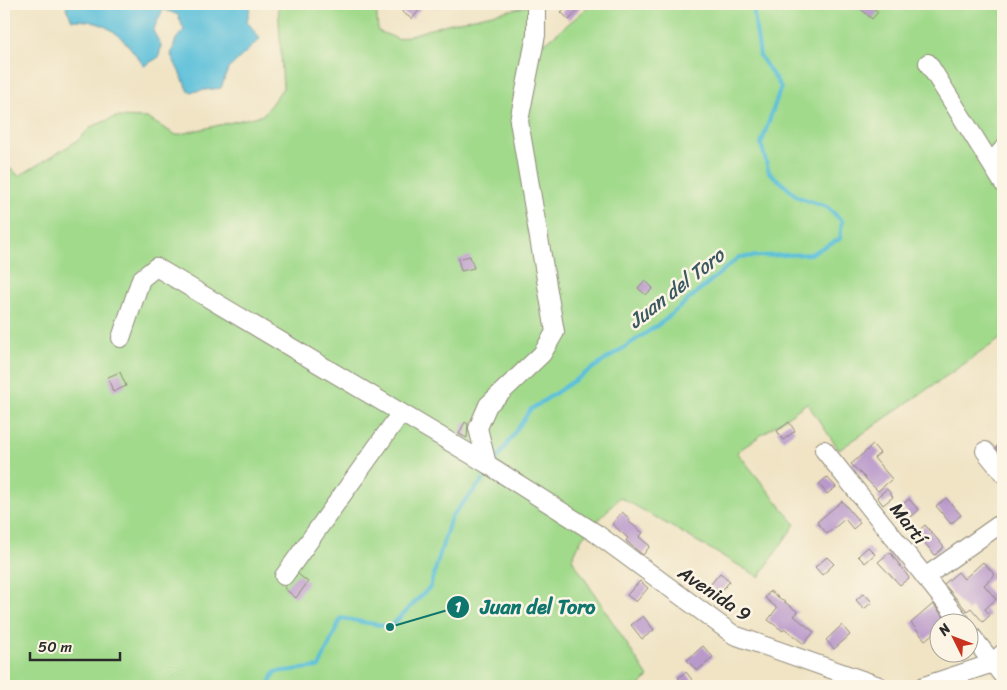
<svg xmlns="http://www.w3.org/2000/svg" width="1007" height="690" font-family="Sriracha,sans-serif">
<style>
.green{fill:#a2da8c;stroke:#66825c}
.water{fill:#5cc0da;stroke:#447682}
.lines{fill:none;stroke-linecap:round;stroke-linejoin:round}
.stream{stroke:#5cc0da;stroke-width:4}
.building{fill:#b999cb}
.minor-casing{stroke:#8e8878;stroke-width:20}
.minor{stroke:#fff;stroke-width:18}
.labels{text-anchor:middle;stroke-width:5;stroke-linejoin:round;paint-order:stroke}
.street-label{font-size:19px;fill:#2b2b2b;stroke:#fcf5e5}
.water-label{font-size:20px;font-style:italic;fill:#3a5860;stroke:#fcf5e5}
.leader{fill:none;stroke:#0f766e;stroke-width:2}
.callout-dot{fill:#0f766e;stroke:#fcf5e5;stroke-width:2}
.mark-label{font-size:15px;text-anchor:middle;font-weight:bold;fill:#fff}
.callout-label{font-size:20px;text-anchor:middle;font-weight:bold;fill:#0f766e;stroke:#fcf5e5;stroke-width:5;stroke-linejoin:round;paint-order:stroke}
</style>
<rect width="100%" height="100%" fill="#fcf5e5"/>
<filter id="ink" filterUnits="userSpaceOnUse"><feTurbulence type="fractalNoise" baseFrequency=".02" numOctaves="2"/><feDisplacementMap in="SourceGraphic" scale="10" xChannelSelector="R" yChannelSelector="G"/><feConvolveMatrix kernelMatrix="1 2 1 2 8 2 1 2 1" color-interpolation-filters="sRGB"/></filter>
<filter id="wash" filterUnits="userSpaceOnUse"><feTurbulence type="fractalNoise" baseFrequency=".0096" numOctaves="4" result="noise"/><feDisplacementMap in="SourceGraphic" scale="20" xChannelSelector="R" yChannelSelector="G"/><feGaussianBlur stdDeviation="1.12" result="paint"/><feColorMatrix in="noise" values="0 0 0 0 0 0 0 0 0 0 0 0 0 0 0 0 0 1.4 0 .05"/><feComposite in="paint" operator="in"/></filter>
<g filter="url(#wash)">
<rect width="100%" height="100%" fill="#f0e4c5"/>
<polygon class="green" points="278,4 376,4 378,31 398,39 447,24 538,4 544,44 592,4 1003,4 1003,337 839,450 807,403 737,452 795,524 759,577 620,497 582,538 572,559 648,677 639,686 4,686 4,163 19,176 77,141 91,127 115,117 147,118 176,135 263,115 283,88"/>
<path class="water" d="M68 4H251L247 21 260 39 228 69 221 88 189 92 171 55 176 39 184 30 178 15 163 9 153 31 161 45 159 57 144 66C123 37 110 20 72 20L66 8Z"/>
<g class="lines">
<g class="stream">
<polyline points="497,459 530,410 661,323 739,257 810,254 840,239 842,221 827,207 798,197 769,172 761,144 781,87 760,56 754,15 754,4"/>
<polyline points="268,686 275,672 319,667 341,618 390,627 430,587 451,517 483,480"/>
</g>
</g>
<g id="blocks">
<g class="building">
<polygon points="408,4 424,4 412,19 402,12"/>
<polygon points="570,4 584,4 569,20 561,12"/>
<polygon points="855,4 869,4 878,12 872,19"/>
<polygon points="470,256 474,268 461,271 458,259"/>
<polygon points="645,280 653,288 646,295 638,288"/>
<polygon points="120,372 126,386 113,392 108,377"/>
<polygon points="465,422 468,424 467,438 459,434"/>
<polygon points="789,422 795,431 783,440 777,431"/>
<polygon points="1003,440 1003,457 996,447"/>
<polygon points="873,445 880,453 874,458 892,479 878,491 851,464"/>
<polygon points="827,477 836,487 827,494 819,484"/>
<polygon points="887,489 893,497 883,505 877,497"/>
<polygon points="946,498 961,515 951,524 936,506"/>
<polygon points="909,499 919,510 911,517 901,506"/>
<polygon points="842,501 860,523 853,529 845,519 827,534 817,522"/>
<polygon points="622,512 630,519 628,521 643,533 639,537 650,546 643,555 626,541 628,538 612,524"/>
<polygon points="925,525 944,547 935,555 916,533"/>
<polygon points="868,547 875,554 865,563 858,556"/>
<polygon points="890,552 909,578 900,585 878,562"/>
<polygon points="827,557 834,564 822,575 815,567"/>
<polygon points="983,562 995,575 984,585 996,599 985,609 990,615 983,622 971,608 967,611 944,584 958,572 964,579"/>
<polygon points="720,573 730,581 720,593 710,585"/>
<polygon points="298,574 308,582 296,598 284,588"/>
<polygon points="640,581 648,588 636,602 627,595"/>
<polygon points="770,591 798,612 794,616 814,632 804,644 785,629 783,631 768,620 777,608 765,598"/>
<polygon points="864,593 872,602 864,609 856,600"/>
<polygon points="933,604 948,622 940,622 940,628 925,640 911,623"/>
<polygon points="643,616 654,630 642,639 631,625"/>
<polygon points="842,625 850,635 834,649 826,640"/>
<polygon points="703,646 713,657 697,671 687,660"/>
<polygon points="686,672 697,686 685,686 678,678"/>
</g>
</g>
</g>
<g filter="url(#ink)">
<use href="#blocks" fill-opacity="0" stroke="#8e8878" stroke-width="1"/>
<g class="lines">
<defs>
<g id="minor">
<polyline points="928,63 1003,183"/>
<polyline points="991,163 1003,149"/>
<polyline points="121,338 141,279 156,267 487,464 597,534 734,635 879,686"/>
<polyline points="824,450 961,622"/>
<polyline points="985,451 1003,473"/>
<polyline points="487,464 478,428 488,405 542,354 555,332 519,121 536,35 536,4"/>
<polyline points="284,576 401,413"/>
<polyline points="925,577 1003,522"/>
<polyline points="970,634 1003,676"/>
<polyline points="924,686 993,663 1003,653"/>
</g>
</defs>
<use href="#minor" class="minor-casing"/>
<use href="#minor" class="minor"/>
</g>
</g>
<g class="labels">
<g class="street-label">
<text transform="translate(909 523) rotate(52)" y="7">Martí</text>
<text transform="translate(715 593) rotate(34)" y="7">Avenida 9</text>
</g>
<g class="water-label">
<text transform="translate(676 288) rotate(-38)" y="7">Juan del Toro</text>
</g>
</g>
<path class="leader" d="M390 627L458 607"/>
<g class="callout-dot">
<circle cx="390" cy="627" r="5"/>
<circle cx="458" cy="607" r="12"/>
</g>
<g class="mark-label">
<text x="458" y="612">1</text>
</g>
<g class="callout-label">
<text x="538" y="614">Juan del Toro</text>
</g>
<rect width="1007" height="690" fill="none" stroke="#fcf5e5" stroke-width="20"/>
<g transform="translate(954 638) rotate(312)"><circle r="24" fill="#fcf5e5" stroke="#a8a49b"/>
<path d="M0-4L9 19L0 12L-9 19Z" fill="#c8321e"/>
<text y="-8" font-size="14" font-weight="bold" text-anchor="middle" fill="#2b2b2b">N</text>
</g>
<path d="M30 652v8h90v-8" fill="none" stroke="#2b2b2b" stroke-width="2.5"/>
<text x="38" y="652" font-size="15" fill="#2b2b2b" stroke="#fcf5e5" stroke-width="4" paint-order="stroke">50 m</text>
</svg>
